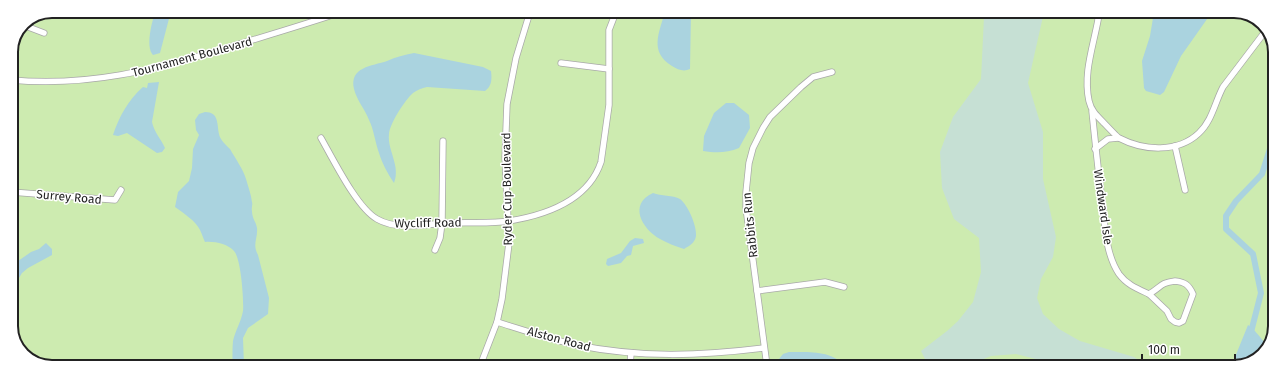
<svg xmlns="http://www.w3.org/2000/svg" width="1286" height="378" font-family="'Fira Sans',sans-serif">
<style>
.grass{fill:#cdebb0}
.wetland{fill:#c6e0d4}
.water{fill:#aad3df}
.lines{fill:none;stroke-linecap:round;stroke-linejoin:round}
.canal{stroke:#aad3df;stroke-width:6}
.minor-casing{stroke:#a9a9a9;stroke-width:7}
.minor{stroke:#fff;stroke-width:5.5}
.labels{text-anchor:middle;stroke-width:3;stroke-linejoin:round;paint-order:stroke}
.street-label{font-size:12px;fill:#222;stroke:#fff}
.rim{fill:none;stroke:#222;stroke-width:2}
</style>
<rect width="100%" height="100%" fill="#f2efe9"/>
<polygon class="grass" points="52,11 1244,12 1265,25 1275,49 1274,336 1259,358 1234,367 42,366 21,353 11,329 11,52 23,23"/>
<polygon class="wetland" points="983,12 1044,12 1028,83 1043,132 1043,179 1056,237 1053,257 1041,279 1037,298 1043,314 1059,329 1080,341 1134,357 1149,367 1052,367 1040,360 1016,354 991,356 964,367 929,367 921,351 947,331 958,321 973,302 981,272 979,238 954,219 942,188 940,152 953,117 981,79 984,17"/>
<g class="water">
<path d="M156 11H171L160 53 153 55C145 47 152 20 156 11Z"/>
<path d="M665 12H691L690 69C684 72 678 70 672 66 649 52 659 33 665 12Z"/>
<polygon points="1154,12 1212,12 1181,56 1164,92 1160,95 1146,91 1144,88 1142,61 1150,36"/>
<path d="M414 53 483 67 491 71C492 79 492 86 485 91L427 87C422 88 417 90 413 93 405 100 390 123 389 134 387 150 401 166 394 183 388 174 382 163 379 153 375 142 374 130 369 120 365 109 357 101 354 89 349 67 372 66 387 61 396 57 404 55 414 53Z"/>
<path d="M159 82 152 122C154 132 161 139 165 148L162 152 157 153 127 133 118 136 113 135C119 117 128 100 143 87L147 88 148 83Z"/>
<path d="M726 103H734L749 115 750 128 739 148C727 153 716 153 703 151L704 136 714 113Z"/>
<path d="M205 112C219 112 217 124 219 134 220 140 226 145 230 149 235 158 243 169 246 179 248 186 251 194 252 202 253 205 251 208 252 211 252 218 256 222 257 228 258 239 252 244 258 255L269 298 268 314 248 328 243 338 244 366H232C233 358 232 349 233 341 235 331 241 322 243 311 244 301 241 258 234 251 228 244 214 241 205 242 203 238 202 234 200 230 196 221 183 213 175 207L178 192 189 181 192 168 193 149 199 135 196 130 195 120 199 114Z"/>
<path d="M653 193C661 196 673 195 680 199 688 205 697 226 696 236 695 243 689 246 684 249 675 246 667 243 660 239 642 229 628 204 653 193Z"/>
<polygon points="635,238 643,239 644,243 633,246 631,255 627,256 621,263 608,266 606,264 607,259 621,253 630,241"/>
<polygon points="46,243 52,249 52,255 28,268 22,273 11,291 11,266 31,252 39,249"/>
<path d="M1248 325C1257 331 1260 339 1268 345L1259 358 1231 367Z"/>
<path d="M789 352C810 352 831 350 847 367L777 366 774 363V359H779L783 354Z"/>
</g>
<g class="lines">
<polyline class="canal" points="1250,336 1261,293 1253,254 1226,229 1226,216 1236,201 1262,174 1275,133"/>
<defs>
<g id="minor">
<path d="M1099 12 1098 20C1093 47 1083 74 1089 101 1091 110 1096 115 1102 121 1105 124 1117 137 1119 138 1144 151 1178 153 1199 133 1212 121 1215 102 1223 87L1267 29"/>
<polyline points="23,25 44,33"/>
<polyline points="561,63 609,69"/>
<path d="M11 80C88 87 154 70 226 48 266 36 306 24 345 11"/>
<path d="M1092 111C1095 140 1098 170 1102 200 1105 224 1105 253 1119 274 1127 285 1138 289 1149 294"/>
<path d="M321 138C333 159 357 208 377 219 398 231 426 224 449 223 468 222 491 224 509 221 546 215 588 201 601 162L609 105V30L616 12"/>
<polyline points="1175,146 1185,190"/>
<polyline points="1095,149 1108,139 1118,138"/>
<polyline points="11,192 115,200 121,190"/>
<polyline points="435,250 440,238 442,223 443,141"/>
<path d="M1175 281C1185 282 1189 285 1193 294L1183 321 1179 323 1175 322 1171 319 1167 311 1149 294C1162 287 1159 283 1175 281Z"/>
<polyline points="757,291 825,282 844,287"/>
<path d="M497 322C523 330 549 339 576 345 641 358 699 356 764 348"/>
<polyline points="480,366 497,322 502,299 509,243 505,157 507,104 516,58 530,12"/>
<polyline points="630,366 631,353"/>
<polyline points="767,366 746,208 746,192 749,163 753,148 763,128 770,117 801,87 813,77 832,72"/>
</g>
</defs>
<use href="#minor" class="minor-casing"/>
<use href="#minor" class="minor"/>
</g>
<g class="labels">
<g class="street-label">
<text transform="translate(192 57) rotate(-15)" y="4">Tournament Boulevard</text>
<text transform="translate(507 189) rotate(-91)" y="4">Ryder Cup Boulevard</text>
<text transform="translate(69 197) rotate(5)" y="4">Surrey Road</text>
<text transform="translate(1103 207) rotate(82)" y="4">Windward Isle</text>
<text transform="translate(428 223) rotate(-1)" y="4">Wycliff Road</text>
<text transform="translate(750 225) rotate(-96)" y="4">Rabbits Run</text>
<text transform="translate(559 339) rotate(15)" y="4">Alston Road</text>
</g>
</g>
<path d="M0 0H1286V378H0ZM52 18H1234A34 34 0 0 1 1268 52V326A34 34 0 0 1 1234 360H52A34 34 0 0 1 18 326V52A34 34 0 0 1 52 18Z" fill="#fff" fill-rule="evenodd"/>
<path class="rim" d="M52 18H1234A34 34 0 0 1 1268 52V326A34 34 0 0 1 1234 360H52A34 34 0 0 1 18 326V52A34 34 0 0 1 52 18Z"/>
<path d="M1142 354v6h93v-6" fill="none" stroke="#222222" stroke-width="2"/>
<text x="1148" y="354" font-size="12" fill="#222222" stroke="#ffffff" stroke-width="3" paint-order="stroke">100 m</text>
</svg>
